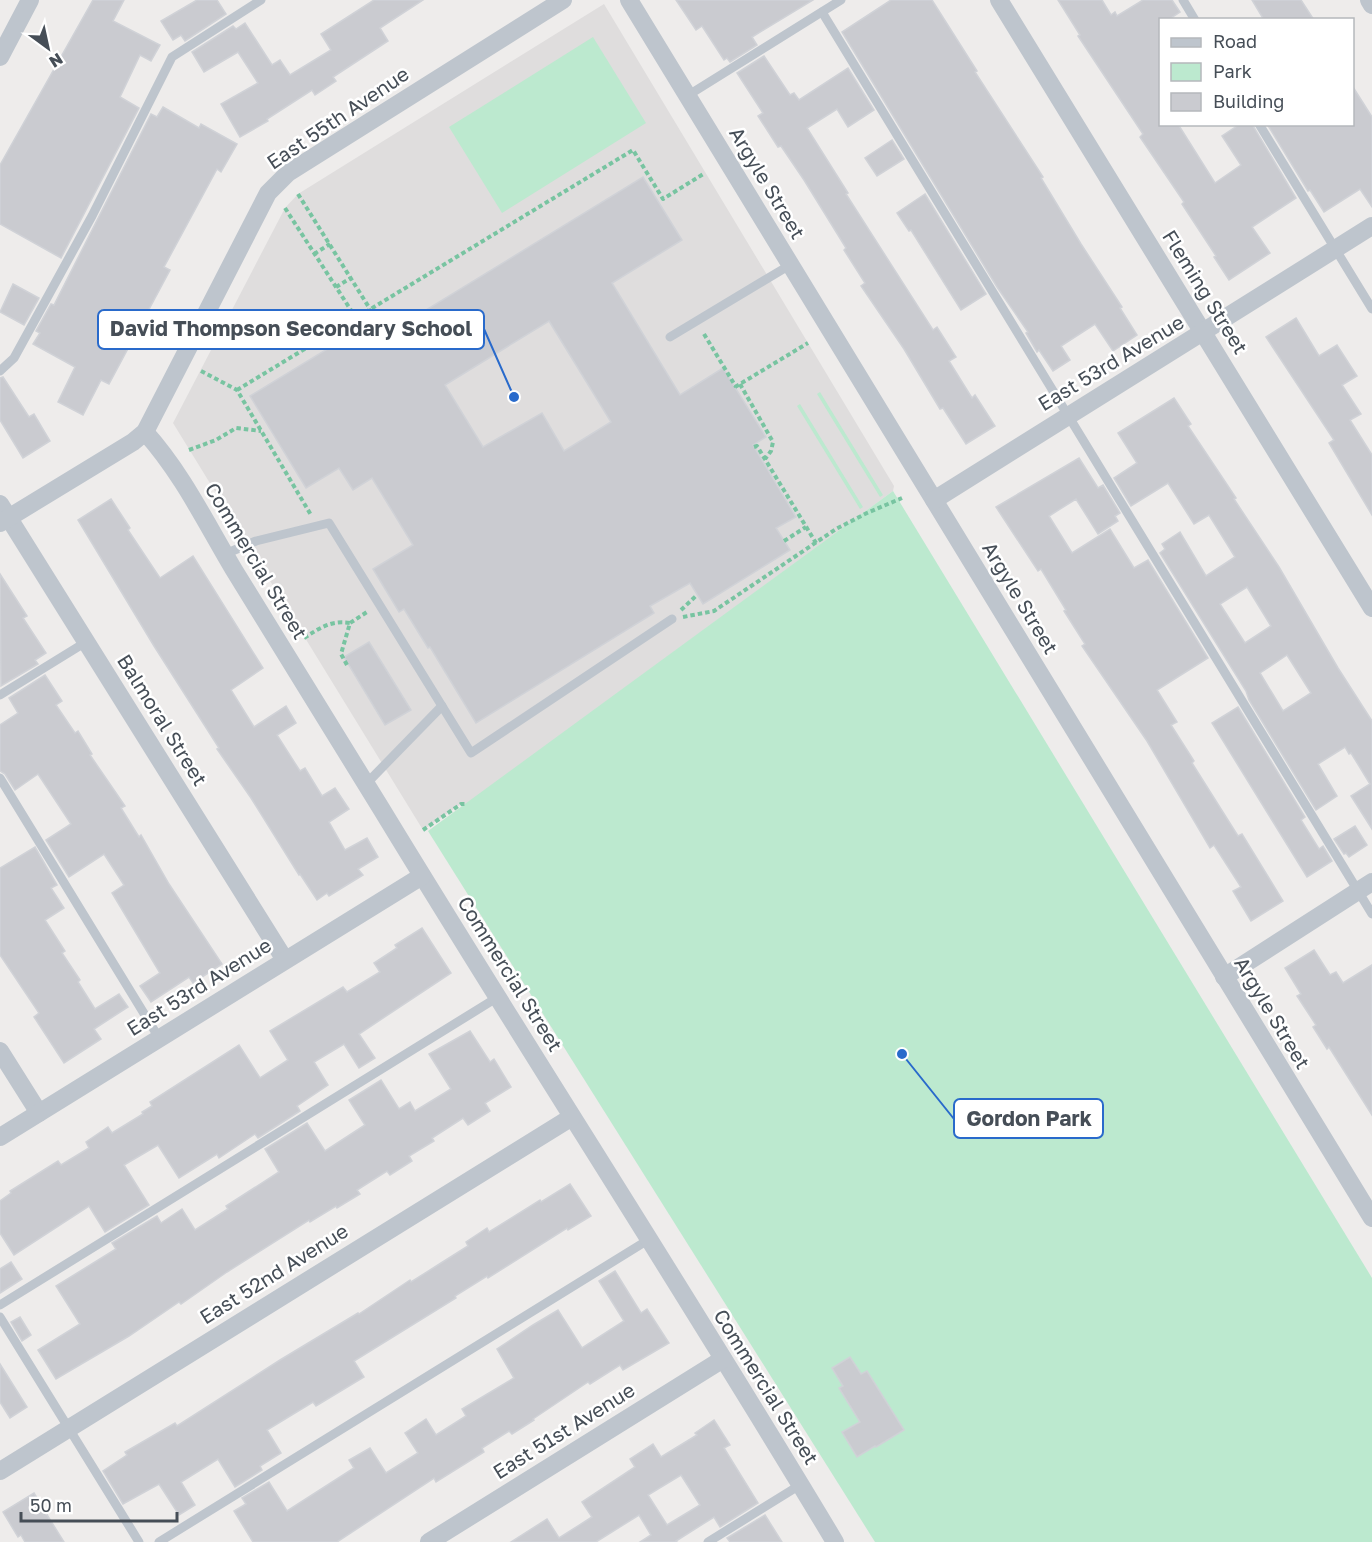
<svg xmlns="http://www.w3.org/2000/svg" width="1372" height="1542" font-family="'Golos Text',sans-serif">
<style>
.education{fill:#dfdddd}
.green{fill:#bce9cf}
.building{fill:#cacbd0;stroke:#d0d2d7;stroke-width:1.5;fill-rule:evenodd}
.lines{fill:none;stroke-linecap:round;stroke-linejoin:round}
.path{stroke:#78c4a1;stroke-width:4;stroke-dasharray:4.5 3;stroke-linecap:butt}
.lane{stroke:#bec5cd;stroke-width:9}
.street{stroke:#bec5cd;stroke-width:18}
.labels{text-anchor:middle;stroke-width:5;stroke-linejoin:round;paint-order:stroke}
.street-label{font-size:20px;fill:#464e57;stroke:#fff}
.leader{fill:none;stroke:#296acb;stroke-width:2}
.callout-dot{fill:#296acb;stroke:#fff;stroke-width:2}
.callout{fill:#fff;stroke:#296acb;stroke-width:2}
.callout-label{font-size:21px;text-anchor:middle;font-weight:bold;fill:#464e57}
</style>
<rect width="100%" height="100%" fill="#eeeceb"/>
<polygon class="education" points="604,4 894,486 893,491 467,804 461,804 423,830 173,423 285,208 298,194"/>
<g class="green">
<polygon points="593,37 646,123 502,213 449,127"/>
<polygon points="820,392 883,495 880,497 817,394"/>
<polygon points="800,404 863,507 860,509 797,406"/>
<polygon points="893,491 1372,1278 1372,1542 875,1542 428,831"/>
</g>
<g class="building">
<polygon points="93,0 124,0 113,21 160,45 151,61 140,55 120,97 139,108 61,258 0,224 0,165"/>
<polygon points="197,0 217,0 226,14 185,41 181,35 173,40 161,21"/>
<polygon points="374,0 423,0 380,28 388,41 333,77 336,81 315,95 312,90 267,119 268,121 240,137 221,104 258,83 238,52 204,72 192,52 233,26 236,29 245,23 272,65 280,60 290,75 331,50 321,34"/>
<polygon points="676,0 813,0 752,37 757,45 730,62 727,58 724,60 702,26 696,30"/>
<polygon points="891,0 932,0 977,71 975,72 1043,177 1041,178 1081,244 1122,307 1120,308 1137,335 1113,351 1095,324 1061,346 1070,360 1053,371 1039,350 1037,352 1026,333 1028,332 997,287 842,32"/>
<polygon points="1058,0 1102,0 1111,15 1115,12 1117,16 1143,0 1172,0 1180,12 1168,20 1161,20 1161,124 1178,124 1215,183 1241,165 1222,136 1240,124 1252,124 1296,198 1252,227 1270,253 1229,280 1214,257 1216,256 1182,204 1184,202 1140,137 1143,134 1078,36 1080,35"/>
<polygon points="1252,0 1301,0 1314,20 1264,20"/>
<polygon points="764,56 790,95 794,93 799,100 848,68 874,110 848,127 837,109 807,128 848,193 846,194 933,330 937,327 956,357 949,361 972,398 975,395 995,426 966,444 943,408 940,409 904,349 861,286 865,283 844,250 846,248 804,180 781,146 778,147 758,116 763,113 737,73"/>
<polygon points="1353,87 1372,117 1372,207 1360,189 1324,212 1310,190 1308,191 1267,124 1353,124"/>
<polygon points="163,107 199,128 201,124 237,144 221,172 217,169 164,267 170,270 109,384 101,380 83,415 58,402 75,367 33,344 40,333 36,331 51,304 54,305 151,114 157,117"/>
<polygon points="892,140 904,159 877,176 865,158"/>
<path d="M643 177 682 240 612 283 680 395 723 368 766 437 753 445 796 517 776 528 790 550 703 604 690 583 650 606 654 613 476 723 430 647 428 648 404 609 399 612 373 569 413 545 372 478 353 490 339 468 306 488 250 396 360 329 369 345ZM549 321 611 422 564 451 542 413 483 447 445 385Z"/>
<polygon points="925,194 986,294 961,310 911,230 909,231 897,213"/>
<polygon points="13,284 39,298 24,325 0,312"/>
<polygon points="1296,318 1319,356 1337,345 1357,376 1342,385 1361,414 1350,420 1372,455 1372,515 1329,443 1334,440 1266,337"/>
<polygon points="3,377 29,417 34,414 50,441 23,458 0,420 0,378"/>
<path d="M1174 398 1191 424 1188 426 1236 498 1234 499 1279 567 1338 668 1372 721V829L1351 796 1370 784 1351 753 1349 754 1345 747 1318 764 1337 796 1316 810 1249 700 1246 691 1160 553 1165 549 1162 544 1180 532 1206 576 1235 557 1209 515 1194 524 1168 483 1131 506 1114 478 1137 463 1118 433ZM1247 587 1271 626 1245 643 1220 604ZM1287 655 1311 693 1283 711 1260 673Z"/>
<polygon points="1079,458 1098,488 1103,485 1120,513 1115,516 1118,521 1098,534 1076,499 1049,516 1072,553 1110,529 1134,568 1148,560 1208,658 1157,690 1177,722 1171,725 1194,761 1192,763 1238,836 1242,834 1283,901 1251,921 1233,891 1241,887 1214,845 1210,848 1147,741 1082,646 1085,644 1064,611 1066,610 1041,569 1038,571 996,507"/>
<polygon points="111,499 130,528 128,530 160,578 193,556 263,668 231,690 254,727 286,706 296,723 277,735 300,771 305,768 322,796 335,788 349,809 329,822 345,850 367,838 378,857 358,869 363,875 329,896 327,893 317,900 300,874 299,875 251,798 217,749 219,748 154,646 78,520"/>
<polygon points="0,574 27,616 23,618 46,653 35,660 38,664 1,686"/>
<polygon points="369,642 411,710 385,725 344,657"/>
<polygon points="45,675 62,701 56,705 75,733 78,731 92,754 90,755 125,806 121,808 139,837 141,835 169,884 222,964 193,983 189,977 151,1002 140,986 160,973 112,893 124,885 104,854 69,877 46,840 71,824 38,774 15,790 5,774 0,771 0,725 18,713 9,698"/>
<polygon points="1238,707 1305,817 1301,820 1319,849 1323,846 1332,861 1307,877 1212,723"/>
<polygon points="1355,826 1367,845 1349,857 1346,853 1344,854 1334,839"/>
<polygon points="35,847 57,885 51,888 64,908 45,920 65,951 62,953 80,980 78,982 95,1009 119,994 128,1007 94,1029 101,1039 64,1063 34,1017 39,1013 0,955 0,868"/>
<polygon points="422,928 451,973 359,1034 375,1058 359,1068 344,1044 314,1062 328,1085 297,1106 300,1111 258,1138 255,1134 219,1158 217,1154 179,1178 158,1145 124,1165 149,1205 105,1232 89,1206 14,1255 0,1233 0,1201 11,1193 10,1191 58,1161 61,1165 89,1148 86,1142 108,1127 112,1133 143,1114 142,1112 152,1106 150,1102 239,1045 260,1078 288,1060 270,1031 343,987 347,992 380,972 374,963 397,948 395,945"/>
<polygon points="1314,950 1330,975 1336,972 1343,983 1372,965 1372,1115 1329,1047 1327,1049 1313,1027 1316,1025 1297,996 1301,994 1285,968"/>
<polygon points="470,1031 490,1062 494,1059 511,1087 485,1103 490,1111 468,1125 463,1118 432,1138 434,1141 409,1156 412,1161 390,1175 387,1171 357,1190 360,1194 337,1208 336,1206 310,1222 309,1220 227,1272 181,1304 179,1302 129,1336 56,1379 38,1350 80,1324 56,1286 116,1249 112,1243 157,1216 161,1223 182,1209 195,1230 228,1209 226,1206 279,1172 265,1149 307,1123 325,1151 365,1125 349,1100 381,1080 399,1109 410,1102 415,1111 451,1089 429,1054"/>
<polygon points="570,1184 591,1216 568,1230 567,1228 488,1278 487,1276 455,1296 456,1298 354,1361 364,1377 316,1406 313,1402 267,1430 281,1453 260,1466 262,1470 235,1487 218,1459 181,1482 195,1505 179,1515 159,1484 123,1504 103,1471 127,1455 125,1452 175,1423 177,1426 280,1360 358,1313 359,1314 410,1280 411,1282 441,1263 468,1246 466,1242 487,1228 489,1232 540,1200 541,1202"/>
<polygon points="11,1262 22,1279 0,1293 0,1269"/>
<polygon points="615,1271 641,1313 647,1309 669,1343 623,1370 620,1365 590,1384 588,1382 533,1419 534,1420 512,1434 509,1431 482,1448 484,1452 436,1482 434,1478 337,1542 253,1542 234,1511 246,1504 242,1498 269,1482 287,1511 354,1468 349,1460 370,1448 386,1473 418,1453 405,1433 426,1419 436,1435 466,1416 462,1409 514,1378 497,1349 533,1325 558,1310 582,1348 624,1321 599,1281"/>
<polygon points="20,1317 31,1335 22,1341 11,1322"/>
<polygon points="850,1357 861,1374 867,1371 904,1430 876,1447 875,1446 857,1457 842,1432 860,1422 839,1388 843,1386 832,1368"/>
<polygon points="0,1364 27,1407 10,1418 0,1402"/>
<path d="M714 1420 730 1445 724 1448 758 1503 720 1527 714 1517 676 1541 677 1542H640L651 1535 639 1515 596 1542H511L547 1519 559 1538 592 1517 582 1502 635 1467 630 1459 653 1444 661 1457 697 1435 695 1433ZM681 1475 700 1505 667 1525 648 1495Z"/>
<polygon points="34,1493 49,1518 64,1542 25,1542 21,1535 18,1537 3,1512"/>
<polygon points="765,1515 782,1542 730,1542 727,1538"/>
</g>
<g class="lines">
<g class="path">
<polyline points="298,194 370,309"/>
<polyline points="285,208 356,318"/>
<polyline points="314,254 330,244"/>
<polyline points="336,287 351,278"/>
<polyline points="362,314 378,339"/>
<polyline points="704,334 736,387"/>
<polyline points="201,371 237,390 311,515"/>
<polyline points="740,384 773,442 771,451 765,459"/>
<polyline points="735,387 808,343"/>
<polyline points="237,390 633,150 663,199 705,173"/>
<polyline points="754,447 757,446 816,543"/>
<polyline points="189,450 216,440 236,428 261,431"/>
<polyline points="784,541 806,527"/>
<polyline points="681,610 697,595"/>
<polyline points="683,617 714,611 836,529 867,513 902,498"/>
<path d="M304 638C320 628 331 620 350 623"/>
<polyline points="347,665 341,654 350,623 367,612"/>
<polyline points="423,830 461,804 467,804"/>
</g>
<g class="lane">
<polyline points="1183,0 1195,20"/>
<polyline points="822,12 1372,914"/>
<polyline points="687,96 841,0"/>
<polyline points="1259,124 1372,309"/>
<polyline points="670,337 790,265"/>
<polyline points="0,371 14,358 92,216 172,57 261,0"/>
<polyline points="225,554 256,541 329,523 471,753 672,619"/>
<polyline points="0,695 86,642"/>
<polyline points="0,778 159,1038"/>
<polyline points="366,784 442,706"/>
<polyline points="0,1305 498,997"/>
<polyline points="0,1317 139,1542"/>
<polyline points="159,1542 648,1240"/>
<polyline points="708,1542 800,1485"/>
</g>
<g class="street">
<polyline points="629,0 1372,1218"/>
<polyline points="999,0 1372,608"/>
<polyline points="1369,0 1372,5"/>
<polyline points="0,57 30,0"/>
<path d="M145 432C182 473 206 523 234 570 283 650 333 730 382 810 531 1055 688 1296 835 1542"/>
<polyline points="934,500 1372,226"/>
<polyline points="0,504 285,960"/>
<polyline points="0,523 133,442 145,432 268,193 288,173 563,0"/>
<polyline points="1224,977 1372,882"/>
<polyline points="0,1051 39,1113"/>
<polyline points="0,1137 422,876"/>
<polyline points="0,1471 572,1117"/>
<polyline points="429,1542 723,1359"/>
</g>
</g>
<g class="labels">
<g class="street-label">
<text transform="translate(338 118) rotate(-34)" y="7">East 55th Avenue</text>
<text transform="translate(767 183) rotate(59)" y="7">Argyle Street</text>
<text transform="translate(1205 292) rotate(58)" y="7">Fleming Street</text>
<text transform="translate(1111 363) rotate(-31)" y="7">East 53rd Avenue</text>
<text transform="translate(256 561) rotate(59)" y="7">Commercial Street</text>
<text transform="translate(1020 598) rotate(59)" y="7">Argyle Street</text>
<text transform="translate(162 720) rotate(58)" y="7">Balmoral Street</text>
<text transform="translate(510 974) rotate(58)" y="7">Commercial Street</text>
<text transform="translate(199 987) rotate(-32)" y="7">East 53rd Avenue</text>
<text transform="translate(1272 1013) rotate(59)" y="7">Argyle Street</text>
<text transform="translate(274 1274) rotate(-32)" y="7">East 52nd Avenue</text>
<text transform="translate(766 1387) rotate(58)" y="7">Commercial Street</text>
<text transform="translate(564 1431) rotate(-32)" y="7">East 51st Avenue</text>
</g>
</g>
<path class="leader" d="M514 397L484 329M902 1054L954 1119"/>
<g class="callout-dot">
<circle cx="514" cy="397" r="6"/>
<circle cx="902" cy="1054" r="6"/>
</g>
<g class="callout">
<rect x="98" y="310" width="386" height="39" rx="6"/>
<rect x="954" y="1099" width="149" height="39" rx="6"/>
</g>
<g class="callout-label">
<text x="291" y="336">David Thompson Secondary School</text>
<text x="1029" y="1126">Gordon Park</text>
</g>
<rect x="1159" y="18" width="195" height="108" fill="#ffffff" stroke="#b5b8bc" stroke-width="1.5"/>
<rect x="1171" y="38" width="30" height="9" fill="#bec5cd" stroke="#b5b8bc" stroke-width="1.5"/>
<text x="1213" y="48" font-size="18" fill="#464e57">Road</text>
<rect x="1171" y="63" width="30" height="18" fill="#bce9cf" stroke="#b5b8bc" stroke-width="1.5"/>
<text x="1213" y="78" font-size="18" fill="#464e57">Park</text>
<rect x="1171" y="93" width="30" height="18" fill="#cacbd0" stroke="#b5b8bc" stroke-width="1.5"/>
<text x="1213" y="108" font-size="18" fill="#464e57">Building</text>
<g transform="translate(48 48) rotate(147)" stroke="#ffffff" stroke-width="4.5" paint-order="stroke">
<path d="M0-4.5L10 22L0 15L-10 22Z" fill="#464e57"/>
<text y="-9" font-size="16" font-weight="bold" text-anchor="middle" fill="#464e57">N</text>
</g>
<path d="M21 1512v9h156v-9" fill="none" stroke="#464e57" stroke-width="3"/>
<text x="30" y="1512" font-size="18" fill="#464e57" stroke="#ffffff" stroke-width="4.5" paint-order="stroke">50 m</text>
</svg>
